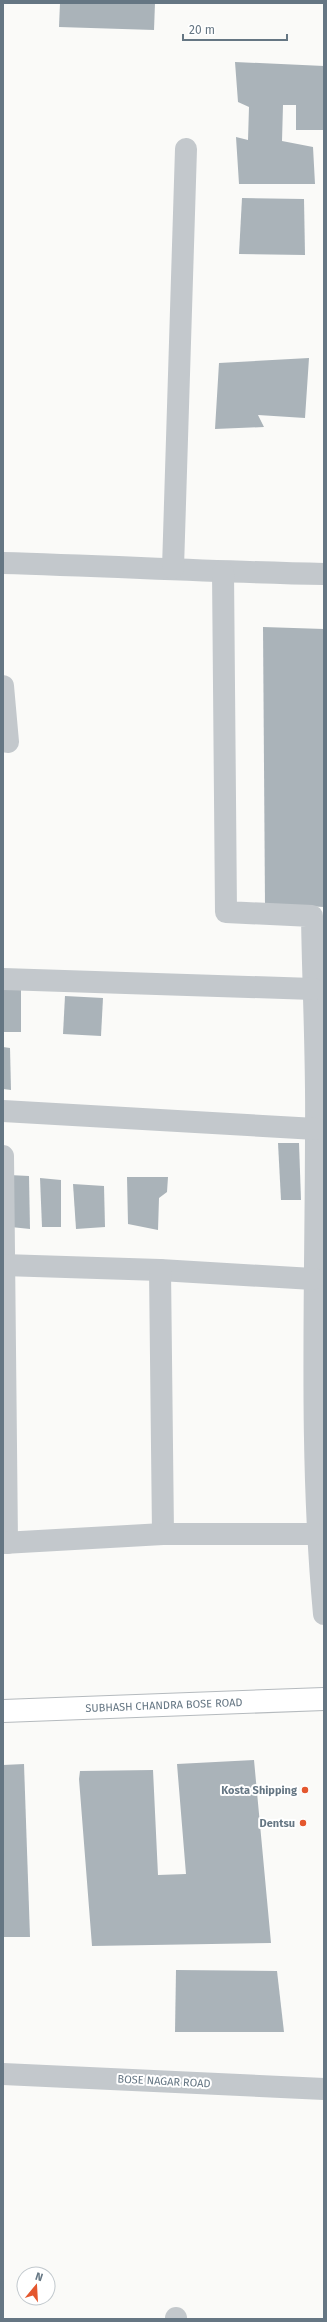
<svg xmlns="http://www.w3.org/2000/svg" width="327" height="2322" font-family="'Fira Sans',sans-serif">
<style>
.building{fill:#aab3b9}
.lines{fill:none;stroke-linecap:round;stroke-linejoin:round}
.major-casing{stroke:#b5babe;stroke-width:24}
.minor{stroke:#c3c8cc;stroke-width:22}
.major{stroke:#fff;stroke-width:22}
.poi-dot{fill:#e4572e;stroke:#fff;stroke-width:1.5}
.labels{text-anchor:middle;stroke-width:4;stroke-linejoin:round;paint-order:stroke}
.street-label{font-size:11px;fill:#657683;stroke:#fff}
.poi-label{font-size:11px;font-weight:bold;fill:#657683;stroke:#fff;text-anchor:end}
</style>
<rect width="100%" height="100%" fill="#fafaf8"/>
<g class="building">
<polygon points="60,3 155,3 154,30 59,27"/>
<polygon points="235,62 324,66 324,130 296,130 296,105 283,105 282,141 313,147 315,184 239,184 236,137 248,140 249,107 238,102"/>
<polygon points="242,198 304,199 305,255 239,254"/>
<polygon points="309,358 305,418 258,415 264,427 215,429 219,363"/>
<polygon points="263,627 324,629 324,907 265,904"/>
<rect x="3" y="987" width="18" height="45"/>
<polygon points="65,996 103,998 101,1036 63,1034"/>
<polygon points="3,1047 10,1048 11,1090 3,1089"/>
<polygon points="278,1143 299,1143 301,1200 281,1200"/>
<polygon points="9,1175 29,1176 30,1229 11,1227"/>
<polygon points="127,1177 168,1177 167,1192 159,1198 158,1230 128,1224"/>
<polygon points="40,1178 61,1180 61,1227 42,1227"/>
<polygon points="73,1184 104,1186 105,1227 76,1229"/>
<polygon points="254,1760 271,1943 92,1946 79,1779 80,1771 153,1770 158,1875 186,1874 177,1764"/>
<polygon points="24,1764 30,1937 3,1937 3,1765"/>
<polygon points="176,1970 277,1971 284,2032 175,2032"/>
</g>
<g class="lines">
<defs>
<g id="major">
<path id="s1" d="M3 1711 324 1699"/>
</g>
</defs>
<use href="#major" class="major-casing"/>
<g class="minor">
<path d="M3 563C110 566 217 572 324 574"/>
<polyline points="173,568 186,149"/>
<path d="M223 572 226 912 312 916C313 988 317 1059 316 1130 316 1292 309 1453 324 1614"/>
<polyline points="3,686 8,742"/>
<polyline points="3,979 313,989"/>
<polyline points="3,1111 316,1129"/>
<polyline points="3,1156 7,1543"/>
<polyline points="3,1265 160,1270 313,1279"/>
<polyline points="160,1270 163,1534"/>
<polyline points="3,1543 163,1534 316,1534"/>
<polyline points="3,2074 324,2089"/>
<polyline points="176,2318 176,2319"/>
</g>
<use href="#major" class="major"/>
</g>
<g class="poi-dot">
<circle cx="305" cy="1790" r="4"/>
<circle cx="303" cy="1823" r="4"/>
</g>
<g class="labels">
<g class="street-label">
<text dy="4" stroke="none"><textPath href="#s1" startOffset="161">SUBHASH CHANDRA BOSE ROAD</textPath></text>
<text transform="translate(164 2081) rotate(3)" y="4">BOSE NAGAR ROAD</text>
</g>
<g class="poi-label">
<text x="297" y="1794">Kosta Shipping</text>
<text x="295" y="1827">Dentsu</text>
</g>
</g>
<rect width="327" height="2322" fill="none" stroke="#657683" stroke-width="8"/>
<g transform="translate(36 2286) rotate(18)"><circle r="19" fill="#ffffff" stroke="#c1c8cd"/>
<path d="M0-3L7 15L0 10L-7 15Z" fill="#e4572e"/>
<text y="-6" font-size="11" font-weight="bold" text-anchor="middle" fill="#657683">N</text>
</g>
<path d="M183 34v6h104v-6" fill="none" stroke="#657683" stroke-width="2"/>
<text x="189" y="34" font-size="12" fill="#657683" stroke="#ffffff" stroke-width="3" paint-order="stroke">20 m</text>
</svg>
